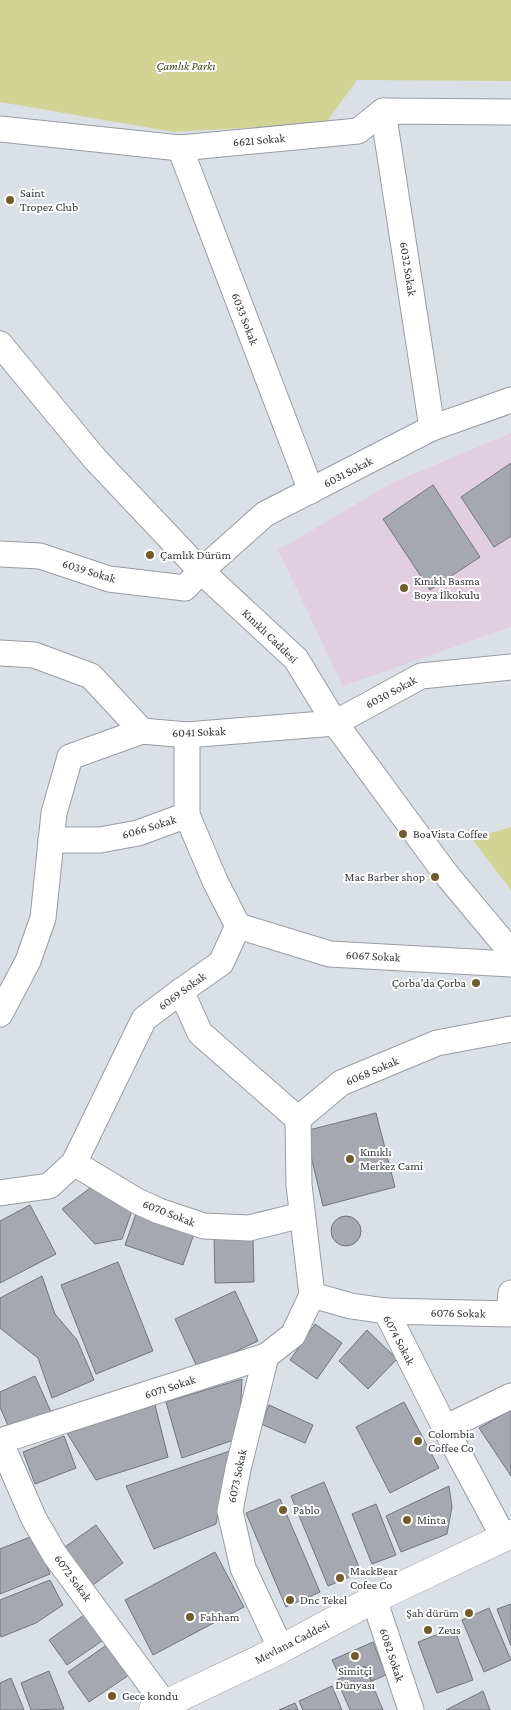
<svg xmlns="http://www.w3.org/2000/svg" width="511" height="1710" font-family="'Crimson Pro',serif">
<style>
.education{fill:#e1cfe0}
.green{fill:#d1d495}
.building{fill:#a5a9af;stroke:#72767c}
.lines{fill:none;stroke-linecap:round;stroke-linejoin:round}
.minor-casing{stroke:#989ca2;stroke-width:27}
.major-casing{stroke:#989ca2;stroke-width:29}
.minor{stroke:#fff;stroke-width:25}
.major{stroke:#fff;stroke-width:28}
.poi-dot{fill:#715c2b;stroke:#fff;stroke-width:2}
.labels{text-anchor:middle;stroke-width:4;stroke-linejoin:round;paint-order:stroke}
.park-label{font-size:12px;font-style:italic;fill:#41420f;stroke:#fff}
.street-label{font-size:12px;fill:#333538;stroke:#fff}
.poi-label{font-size:12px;fill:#333538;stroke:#fff;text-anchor:start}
</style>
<rect width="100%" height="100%" fill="#dbe0e6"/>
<polygon class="education" points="511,433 511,627 343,686 278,550 392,483"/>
<g class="green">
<polygon points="0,0 511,0 511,81 357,80 326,123 174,132 0,102"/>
<polygon points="511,827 511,890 472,839"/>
</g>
<g class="building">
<polygon points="511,463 511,536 494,547 461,497"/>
<polygon points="433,485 480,557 430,590 383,519"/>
<polygon points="376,1113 395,1187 323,1206 305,1131"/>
<polygon points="93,1186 132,1211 122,1239 95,1244 62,1209"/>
<polygon points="30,1205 56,1254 0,1283 0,1221"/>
<polygon points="138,1208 196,1228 183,1265 125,1245"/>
<circle cx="346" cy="1231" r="15"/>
<polygon points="253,1237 254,1282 215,1283 214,1238"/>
<polygon points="118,1262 153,1351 96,1374 61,1285"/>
<polygon points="42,1276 55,1314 77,1340 94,1380 52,1398 38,1358 0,1328 0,1298"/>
<polygon points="235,1291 258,1341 198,1369 175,1319"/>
<polygon points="315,1324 342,1343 317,1379 290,1360"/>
<polygon points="367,1330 397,1359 368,1389 339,1361"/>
<polygon points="35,1376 51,1412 10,1430 0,1407 0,1392"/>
<polygon points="242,1379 239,1438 182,1458 166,1402"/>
<polygon points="404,1402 439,1468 390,1493 356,1427"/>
<polygon points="155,1405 168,1457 96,1480 67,1433"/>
<polygon points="269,1405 313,1425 305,1443 261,1424"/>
<polygon points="511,1410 511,1476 479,1428"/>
<polygon points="64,1436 76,1468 35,1484 23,1452"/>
<polygon points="230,1451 216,1524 154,1549 126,1486"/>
<polygon points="324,1482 361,1572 328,1586 291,1496"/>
<polygon points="449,1486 452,1507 447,1534 401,1552 386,1516"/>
<polygon points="280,1499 320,1592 286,1607 246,1513"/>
<polygon points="376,1504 396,1555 372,1564 352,1514"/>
<polygon points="96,1525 123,1563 90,1587 62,1549"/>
<polygon points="35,1535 50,1574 0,1594 0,1549"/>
<polygon points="215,1552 244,1607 153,1655 125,1600"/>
<polygon points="50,1580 63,1605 36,1623 1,1637 0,1633 0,1600"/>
<polygon points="511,1604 511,1646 497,1609"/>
<polygon points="489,1608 511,1660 484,1672 462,1620"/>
<polygon points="87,1613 105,1639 67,1665 49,1640"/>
<polygon points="454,1628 473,1680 437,1693 418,1642"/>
<polygon points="373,1642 386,1675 372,1681 365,1666 340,1677 332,1660"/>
<polygon points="108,1644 129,1675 89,1702 68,1672"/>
<polygon points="365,1667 383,1710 350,1710 337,1680"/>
<polygon points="49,1671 64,1709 31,1710 21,1683"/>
<polygon points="11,1678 24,1710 0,1710 0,1683"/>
<polygon points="332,1686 342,1710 303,1710 299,1701"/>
<polygon points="483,1691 490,1710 446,1710"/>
<polygon points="295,1703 298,1710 279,1710"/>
</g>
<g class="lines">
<defs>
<g id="minor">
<polyline points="383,111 432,428"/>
<polyline points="0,129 180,148 358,131 383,111 511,112"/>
<polyline points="180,148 311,491"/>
<polyline points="0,344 95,459 201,571 296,659 335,723 446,874 511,952"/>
<polyline points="0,554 40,556 109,579 185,588 201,571 265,514 432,428 511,400"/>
<polyline points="0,653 34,655 91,676 142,731 187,735 335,723 421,676 511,667"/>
<polyline points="51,840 100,840 138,833 187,815"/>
<polyline points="238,926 330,954 511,964"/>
<polyline points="181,991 200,1033 298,1119 341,1083 437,1043 511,1029"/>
<polyline points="0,1014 28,961 43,918 54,813 70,757 142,731"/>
<polyline points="298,1119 299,1185 312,1295 351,1306 386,1311 445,1428 504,1538"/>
<polyline points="74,1163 137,1201 159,1211 204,1226 249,1228 302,1215"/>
<polyline points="0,1193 49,1186 74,1163 144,1019 181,991 221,963 238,926 215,881 187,815 187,735"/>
<polyline points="386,1311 509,1314 511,1293"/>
<polyline points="266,1356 238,1469 230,1511 243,1568 281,1649"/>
<polyline points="445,1428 511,1396"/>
<polyline points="0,1441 266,1356 293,1335 312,1295"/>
<polyline points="0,1441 34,1519 55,1555 164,1703"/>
<polyline points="374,1599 411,1710"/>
</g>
<polyline id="major" points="153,1710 281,1649 374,1599 511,1534"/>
</defs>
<use href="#minor" class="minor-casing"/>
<use href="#major" class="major-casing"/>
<use href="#minor" class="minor"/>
<use href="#major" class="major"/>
</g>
<g class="poi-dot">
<circle cx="10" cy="200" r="5"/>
<circle cx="150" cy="555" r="5"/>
<circle cx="404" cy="588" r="5"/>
<circle cx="403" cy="834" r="5"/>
<circle cx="435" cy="877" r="5"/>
<circle cx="476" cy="983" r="5"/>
<circle cx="350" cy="1159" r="5"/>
<circle cx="418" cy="1441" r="5"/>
<circle cx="283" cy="1510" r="5"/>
<circle cx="407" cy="1520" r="5"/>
<circle cx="340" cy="1578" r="5"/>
<circle cx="290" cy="1600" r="5"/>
<circle cx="469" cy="1613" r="5"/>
<circle cx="190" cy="1617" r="5"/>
<circle cx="428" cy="1630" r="5"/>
<circle cx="355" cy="1656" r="5"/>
<circle cx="112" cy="1696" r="5"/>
</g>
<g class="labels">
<g class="park-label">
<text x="186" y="70">Çamlık Parkı</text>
</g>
<g class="street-label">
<text transform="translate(259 140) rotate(-5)" y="4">6621 Sokak</text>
<text transform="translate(408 269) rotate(81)" y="4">6032 Sokak</text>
<text transform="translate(245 319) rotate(69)" y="4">6033 Sokak</text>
<text transform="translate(348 472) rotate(-27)" y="4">6031 Sokak</text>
<text transform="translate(89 571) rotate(17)" y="4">6039 Sokak</text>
<text transform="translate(270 636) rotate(44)" y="4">Kınıklı Caddesi</text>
<text transform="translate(391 692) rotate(-28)" y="4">6030 Sokak</text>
<text transform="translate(199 732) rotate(-2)" y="4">6041 Sokak</text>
<text transform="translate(149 827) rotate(-17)" y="4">6066 Sokak</text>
<text transform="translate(373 956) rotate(3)" y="4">6067 Sokak</text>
<text transform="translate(182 991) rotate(-36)" y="4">6069 Sokak</text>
<text transform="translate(372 1071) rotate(-23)" y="4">6068 Sokak</text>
<text transform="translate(169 1213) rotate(21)" y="4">6070 Sokak</text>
<text transform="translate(458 1313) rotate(1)" y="4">6076 Sokak</text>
<text transform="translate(399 1340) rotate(62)" y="4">6074 Sokak</text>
<text transform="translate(170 1387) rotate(-18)" y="4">6071 Sokak</text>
<text transform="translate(237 1476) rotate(-78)" y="4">6073 Sokak</text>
<text transform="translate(73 1578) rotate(54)" y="4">6072 Sokak</text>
<text transform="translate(292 1642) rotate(-27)" y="4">Mevlana Caddesi</text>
<text transform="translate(392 1655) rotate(72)" y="4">6082 Sokak</text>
</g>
<g class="poi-label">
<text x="20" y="197">Saint<tspan x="20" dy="14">Tropez Club</tspan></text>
<text x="160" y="559">Çamlık Dürüm</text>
<text x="414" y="585">Kınıklı Basma<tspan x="414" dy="14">Boya İlkokulu</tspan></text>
<text x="413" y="838">BoaVista Coffee</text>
<text x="425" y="881" text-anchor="end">Mac Barber shop</text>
<text x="466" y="987" text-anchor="end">Çorba’da Çorba</text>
<text x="360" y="1156">Kınıklı<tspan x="360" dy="14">Merkez Cami</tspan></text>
<text x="428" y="1438">Colombia<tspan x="428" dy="14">Coffee Co</tspan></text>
<text x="293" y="1514">Pablo</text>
<text x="417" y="1524">Minta</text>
<text x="350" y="1575">MackBear<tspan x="350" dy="14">Cofee Co</tspan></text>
<text x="300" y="1604">Dnc Tekel</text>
<text x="459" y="1617" text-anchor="end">Şah dürüm</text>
<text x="200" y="1621">Fahham</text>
<text x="438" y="1634">Zeus</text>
<text x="355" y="1675" text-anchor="middle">Simitçi<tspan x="355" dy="14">Dünyası</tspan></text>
<text x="122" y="1700">Gece kondu</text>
</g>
</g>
</svg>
